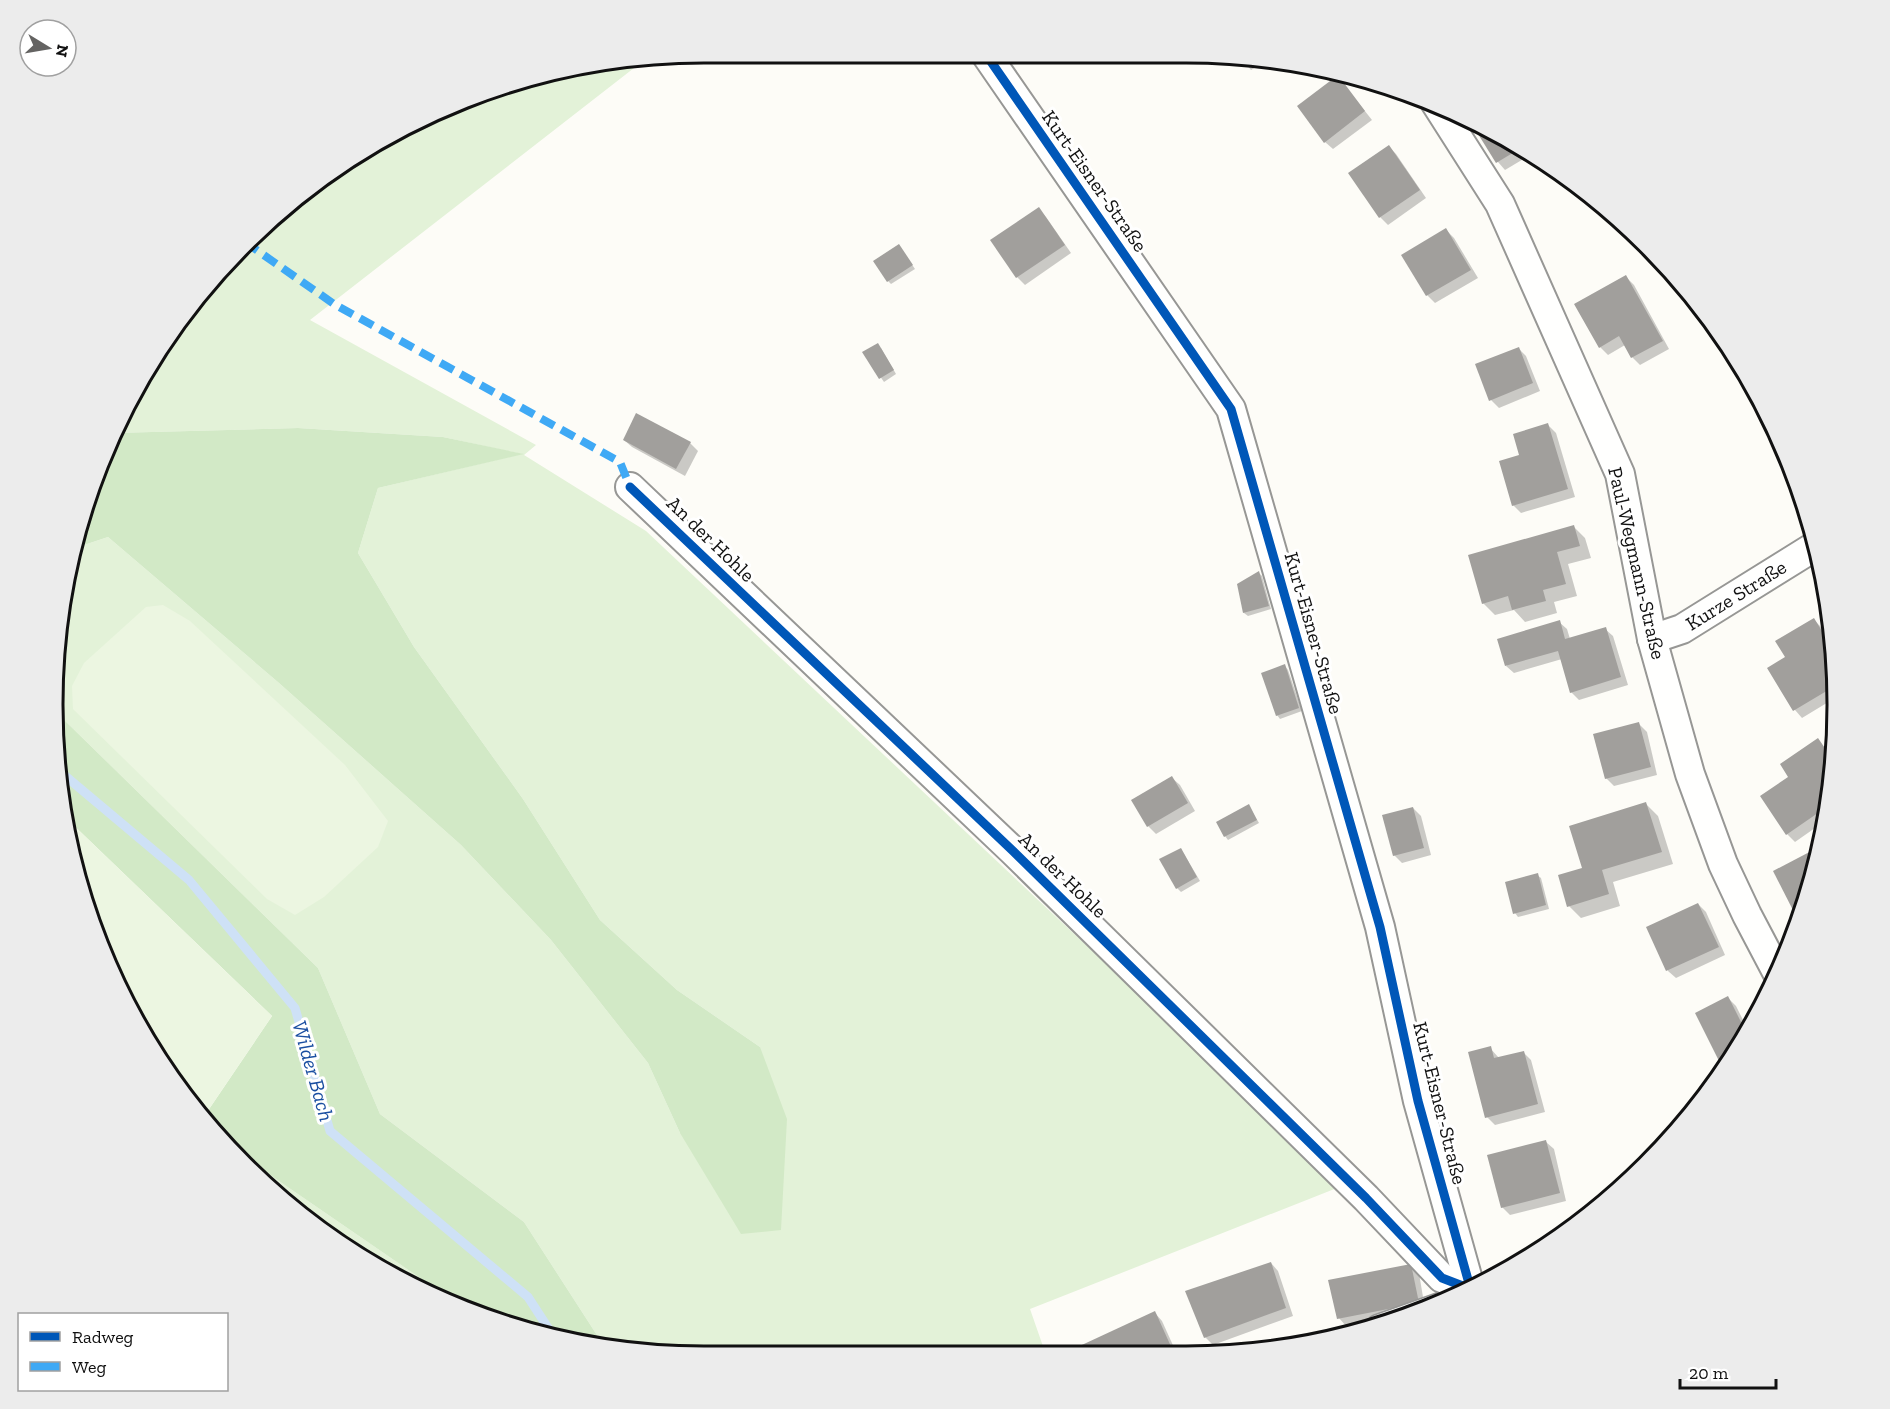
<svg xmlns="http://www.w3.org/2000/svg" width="1890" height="1409" font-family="'Zilla Slab',serif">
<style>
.green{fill:#e3f2d8}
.forest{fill:#d2e9c6}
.pitch{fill:#ecf6e1}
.shadow{fill:#0003}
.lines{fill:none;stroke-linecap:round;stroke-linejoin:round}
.stream{stroke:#cee1f6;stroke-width:9}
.building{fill:#a19f9c}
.lane-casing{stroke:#979795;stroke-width:18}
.street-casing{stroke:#979795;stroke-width:32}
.lane{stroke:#fffffe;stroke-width:15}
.street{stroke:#fffffe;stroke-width:28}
.quiet{stroke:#3fa9f5;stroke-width:8;stroke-dasharray:15 8;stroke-linecap:butt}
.cycleway-casing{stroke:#fff;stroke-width:13}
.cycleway{stroke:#0057b8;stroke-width:9}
.labels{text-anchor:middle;stroke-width:6;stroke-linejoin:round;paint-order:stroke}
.street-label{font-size:20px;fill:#111;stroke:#fff}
.water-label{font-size:21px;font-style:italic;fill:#1b4fa1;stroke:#fff}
.rim{fill:none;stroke:#111;stroke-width:3}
</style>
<rect width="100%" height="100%" fill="#fdfcf7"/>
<g class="green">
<polygon points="643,61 310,320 536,445 524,455 646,531 1342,1186 1030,1309 1045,1352 662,1355 604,1346 524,1222 380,1114 318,968 56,712 65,578 75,548 108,537 279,683 461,845 551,940 648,1063 680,1133 760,1047 677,990 600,920 523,799 414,647 358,553 378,488 522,454 443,437 298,428 114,433 120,416 187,308 243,244 378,140 535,75"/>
<polygon points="260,1168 452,1300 379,1269 275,1195 255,1173"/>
</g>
<g class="forest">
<polygon points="298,428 443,437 524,454 378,488 358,553 414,647 523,799 600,920 677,990 760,1047 787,1119 781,1230 741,1234 680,1133 648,1063 551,940 461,845 279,683 108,537 75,548 114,433"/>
<polygon points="56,712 318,968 380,1114 524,1222 604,1346 535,1334 452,1300 260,1168 255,1173 203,1118 272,1016 65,817 54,747"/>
</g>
<g class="pitch">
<polygon points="163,605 190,621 345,765 388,821 378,847 324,897 295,915 267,899 73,709 72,686 84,663 146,607"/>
<polygon points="65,817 272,1016 203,1118 187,1101 102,954 75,873"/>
</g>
<g class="shadow">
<polygon points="1239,56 1268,60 1251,70"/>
<polygon points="1338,77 1372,120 1333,149 1325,142"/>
<polygon points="1472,122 1532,154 1505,170 1498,162"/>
<polygon points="1389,147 1396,154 1426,198 1388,225 1380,217"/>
<polygon points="1038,209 1046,217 1071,253 1025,285 1017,277"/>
<polygon points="1446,230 1454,238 1478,278 1435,303 1427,295"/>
<polygon points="899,246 915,269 891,284 888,281"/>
<polygon points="1626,277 1634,285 1669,349 1640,365 1632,357 1625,345 1608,355 1600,347"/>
<polygon points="881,348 896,374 884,382 864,353"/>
<polygon points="1518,348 1526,356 1540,391 1499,408 1491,400"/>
<polygon points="1548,425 1556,433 1575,497 1521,513 1513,505 1521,456"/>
<polygon points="624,440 690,443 698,451 685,476 632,447"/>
<polygon points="1573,526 1585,538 1591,558 1568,564 1577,596 1554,602 1557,613 1525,622 1514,610 1495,615 1483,603"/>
<polygon points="1259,573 1262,576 1271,609 1248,616 1244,613"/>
<polygon points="1814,620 1822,628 1834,647 1836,662 1835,698 1802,718 1795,710 1769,669 1787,657"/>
<polygon points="1559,622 1567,629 1570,639 1605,629 1613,636 1628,685 1579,700 1571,692 1562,659 1514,673 1506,666"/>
<polygon points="1285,666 1288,670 1302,711 1280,719 1277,715"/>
<polygon points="1639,724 1647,732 1657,775 1614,786 1606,778"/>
<polygon points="1818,740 1833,759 1832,790 1825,821 1795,842 1787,834 1790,778"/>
<polygon points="1172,778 1180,785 1195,811 1156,834 1148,826"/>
<polygon points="1646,804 1658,816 1673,864 1613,882 1620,906 1581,918 1569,906 1584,869"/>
<polygon points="1249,806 1259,823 1228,840 1225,836"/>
<polygon points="1413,808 1421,816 1431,855 1402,863 1394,855"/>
<polygon points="1181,849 1200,881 1181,892 1177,888"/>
<polygon points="1537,875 1541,878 1549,909 1518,917 1515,913"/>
<polygon points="1698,904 1706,912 1725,955 1676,978 1668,971 1648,927"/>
<polygon points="1728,998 1736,1006 1749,1032 1724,1067"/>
<polygon points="1490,1048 1499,1058 1523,1052 1531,1060 1545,1112 1495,1125 1487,1117"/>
<polygon points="1546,1142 1554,1149 1566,1201 1510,1215 1502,1207"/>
<polygon points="1271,1263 1278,1271 1293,1316 1213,1345 1205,1337"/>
<polygon points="1411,1265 1419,1273 1425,1309 1346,1326 1339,1318"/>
<polygon points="1155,1313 1162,1321 1176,1352 1074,1352 1073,1351"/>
</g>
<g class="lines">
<polyline class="stream" points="57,769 189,880 295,1008 330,1131 528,1297 554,1337"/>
</g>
<g class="building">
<polygon points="1338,75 1365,111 1324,143 1297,106"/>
<polygon points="1470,121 1521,148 1496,163"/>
<polygon points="1389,145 1420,190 1379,218 1348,173"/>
<polygon points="1039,207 1065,245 1016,278 990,240"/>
<polygon points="1446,228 1471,270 1426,296 1401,255"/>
<polygon points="899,244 913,265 887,282 873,261"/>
<polygon points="1626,275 1663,341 1631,358 1619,336 1599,348 1574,304"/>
<polygon points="878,343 894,370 879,379 862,352"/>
<polygon points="1519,347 1533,383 1489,401 1475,364"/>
<polygon points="636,413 691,442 676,469 623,440"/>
<polygon points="1548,423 1568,489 1512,506 1499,461 1519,455 1513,434"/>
<polygon points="1574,525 1580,546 1557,552 1566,584 1543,590 1546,601 1512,610 1508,596 1482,604 1468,555"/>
<polygon points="1259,571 1269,606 1243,613 1237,584"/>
<polygon points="1814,618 1834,651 1835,686 1793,711 1767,668 1785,657 1775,641"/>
<polygon points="1560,620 1565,639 1606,627 1621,677 1570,693 1558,651 1505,666 1497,639"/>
<polygon points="1285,664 1299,708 1276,716 1261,673"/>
<polygon points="1639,722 1651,767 1605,779 1593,734"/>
<polygon points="1818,738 1833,760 1832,790 1828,806 1786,835 1760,796 1788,777 1780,764"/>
<polygon points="1172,776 1188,803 1147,827 1131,800"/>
<polygon points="1646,802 1662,852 1602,870 1609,894 1567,907 1558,875 1582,868 1569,826"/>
<polygon points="1249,804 1257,820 1224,837 1216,822"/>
<polygon points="1413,807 1424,848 1393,856 1382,815"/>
<polygon points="1819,847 1803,914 1799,922 1773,871"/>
<polygon points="1181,848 1197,877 1176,889 1159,859"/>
<polygon points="1538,873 1546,905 1513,914 1505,882"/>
<polygon points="1698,903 1719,947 1666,971 1646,927"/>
<polygon points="1728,996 1747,1034 1723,1069 1695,1013"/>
<polygon points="1491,1046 1494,1058 1524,1051 1538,1104 1485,1118 1468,1052"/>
<polygon points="1546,1140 1560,1193 1501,1208 1487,1155"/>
<polygon points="1271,1262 1286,1308 1204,1338 1185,1291"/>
<polygon points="1411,1264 1419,1303 1337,1319 1328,1280"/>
<polygon points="1155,1311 1173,1351 1171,1352 1072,1352 1071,1350"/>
</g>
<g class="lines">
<defs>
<polyline id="lane" points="1376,1323 1458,1294"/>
<g id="street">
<polyline points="985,53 1231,409 1380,927 1418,1101 1470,1287"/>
<polyline points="1435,102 1500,204 1620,474 1652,639 1690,774 1723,864 1747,915 1777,972"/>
<polyline points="630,487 1013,851 1366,1198 1442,1278 1468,1288"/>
<polyline points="1652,639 1682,629 1817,545"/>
</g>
</defs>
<use href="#lane" class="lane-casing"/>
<use href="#street" class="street-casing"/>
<use href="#lane" class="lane"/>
<use href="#street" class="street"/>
<polyline class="quiet" points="245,242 334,304 620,462 630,487"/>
<defs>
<g id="cycleway">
<polyline points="985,53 1231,409 1380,927 1418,1101 1470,1287"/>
<polyline points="630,487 1013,851 1366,1198 1442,1278 1468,1288"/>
</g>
</defs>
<use href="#cycleway" class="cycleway-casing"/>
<use href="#cycleway" class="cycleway"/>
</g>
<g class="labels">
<g class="street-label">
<text transform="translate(1095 181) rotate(55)" y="7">Kurt-Eisner-Straße</text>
<text transform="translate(711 539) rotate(44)" y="7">An der Hohle</text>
<text transform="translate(1637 563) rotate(77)" y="7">Paul-Wegmann-Straße</text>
<text transform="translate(1736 595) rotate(-32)" y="7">Kurze Straße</text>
<text transform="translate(1314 633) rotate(74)" y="7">Kurt-Eisner-Straße</text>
<text transform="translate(1063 875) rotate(44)" y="7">An der Hohle</text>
<text transform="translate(1440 1103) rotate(76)" y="7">Kurt-Eisner-Straße</text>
</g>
<g class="water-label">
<text transform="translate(313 1071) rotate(74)" y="7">Wilder Bach</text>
</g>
</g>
<path d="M0 0H1890V1409H0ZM704 63H1186A641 641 0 0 1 1827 704V705A641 641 0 0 1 1186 1346H704A641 641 0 0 1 63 705V704A641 641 0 0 1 704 63Z" fill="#ececec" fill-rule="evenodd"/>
<path class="rim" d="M704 63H1186A641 641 0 0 1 1827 704V705A641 641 0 0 1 1186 1346H704A641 641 0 0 1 63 705V704A641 641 0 0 1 704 63Z"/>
<rect x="18" y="1313" width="210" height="78" fill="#ffffff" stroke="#a0a0a0" stroke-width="1.5"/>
<rect x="30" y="1332" width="30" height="9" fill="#0057b8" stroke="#a0a0a0" stroke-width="1.5"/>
<text x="72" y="1343" font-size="18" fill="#111111">Radweg</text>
<rect x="30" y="1362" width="30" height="9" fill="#3fa9f5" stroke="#a0a0a0" stroke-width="1.5"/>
<text x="72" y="1373" font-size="18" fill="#111111">Weg</text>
<g transform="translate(48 48) rotate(101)"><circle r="28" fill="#ffffff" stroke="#a0a0a0" stroke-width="1.5"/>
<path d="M0-4.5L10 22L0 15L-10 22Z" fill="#646362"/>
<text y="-9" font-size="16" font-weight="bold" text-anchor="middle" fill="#111111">N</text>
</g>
<path d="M1680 1379v9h96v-9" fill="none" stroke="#111111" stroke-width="3"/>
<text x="1689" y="1379" font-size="18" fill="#111111" stroke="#ffffff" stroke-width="4.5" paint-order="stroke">20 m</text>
</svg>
